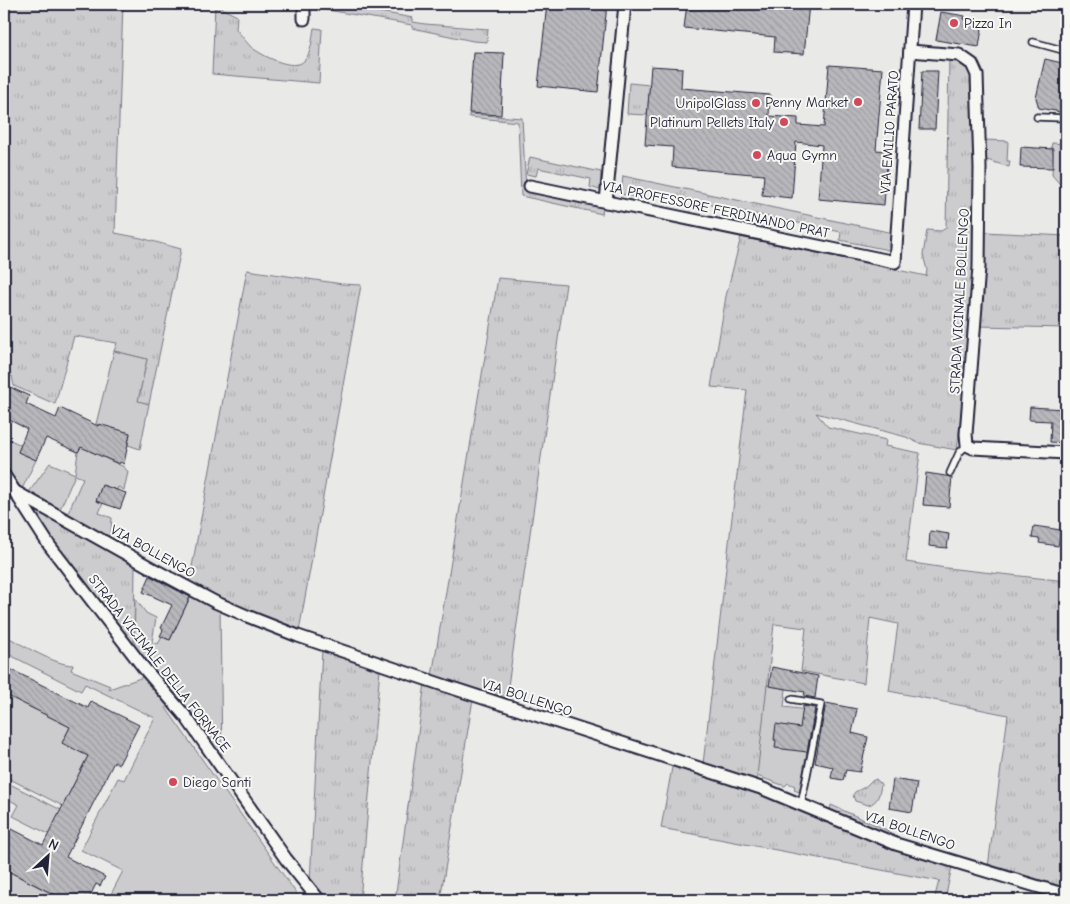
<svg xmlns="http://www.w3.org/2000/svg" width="1070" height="904" font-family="'Comic Neue',sans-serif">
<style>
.grass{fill:url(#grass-tufts);stroke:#777784}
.green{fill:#ccccce;stroke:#777784}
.building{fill:url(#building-back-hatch);stroke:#22223b}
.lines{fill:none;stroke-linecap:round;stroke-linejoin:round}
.service-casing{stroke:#22223b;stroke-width:9}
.minor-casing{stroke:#22223b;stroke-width:15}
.service{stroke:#f6f6f2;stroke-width:5.5}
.minor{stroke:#f6f6f2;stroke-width:11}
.poi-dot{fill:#d1495b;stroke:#f6f6f2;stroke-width:2}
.labels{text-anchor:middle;stroke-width:4;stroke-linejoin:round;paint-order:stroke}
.poi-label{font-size:14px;fill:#22223b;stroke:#f6f6f2;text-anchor:start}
.street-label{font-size:14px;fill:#22223b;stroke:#f6f6f2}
</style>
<defs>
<pattern id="grass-tufts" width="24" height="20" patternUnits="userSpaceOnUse" patternTransform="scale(1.25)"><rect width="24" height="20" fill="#ccccce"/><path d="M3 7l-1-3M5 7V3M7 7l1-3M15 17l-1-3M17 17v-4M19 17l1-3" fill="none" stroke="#afafb2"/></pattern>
<pattern id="building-back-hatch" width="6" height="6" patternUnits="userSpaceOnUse" patternTransform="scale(1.25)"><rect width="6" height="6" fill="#b8b8bc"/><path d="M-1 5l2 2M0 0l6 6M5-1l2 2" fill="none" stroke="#9e9ea2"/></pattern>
</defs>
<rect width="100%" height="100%" fill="#e9e9e7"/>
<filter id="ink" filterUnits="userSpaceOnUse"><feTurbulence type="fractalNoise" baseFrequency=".02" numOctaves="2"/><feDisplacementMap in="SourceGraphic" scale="10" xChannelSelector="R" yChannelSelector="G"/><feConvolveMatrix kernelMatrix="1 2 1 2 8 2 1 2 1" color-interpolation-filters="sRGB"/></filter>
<g filter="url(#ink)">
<g class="grass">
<polygon points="4,4 123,4 115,233 141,238 181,249 149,404 138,401 147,359 114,351 117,343 74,336 55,404 14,386 12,376 4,374"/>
<path d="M215 4H220L223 9 237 16 236 29C241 35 246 42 251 47 261 55 293 72 304 61 312 53 312 38 314 28L322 29 319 83 212 74Z"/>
<polygon points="311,4 335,4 413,18 413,22 425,24 488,29 487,42 473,41 412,28 412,25 311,7"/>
<path d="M949 57C960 58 966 66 972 74L977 229 970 336 957 450 918 443 906 437 816 413 828 427 886 440 885 446 920 453 906 562 946 568 1066 581V891L988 867 1008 715 889 691 898 624 870 618 864 683 801 671 806 628 774 624 757 781 703 764 747 390 711 387 726 296 741 237 926 276 927 270 923 255 927 230 941 231 946 228Z"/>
<polygon points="629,83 650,85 647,115 627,114"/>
<polygon points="469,114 522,118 526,190 603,207 602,214 521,196 518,122 469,117"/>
<polygon points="530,157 601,172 600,190 590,187 591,179 538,168 536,176 526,174"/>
<polygon points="623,176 893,233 893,251 840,240 841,232 636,189 634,197 621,194"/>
<polygon points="984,232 1066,236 1066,328 978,326"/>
<polygon points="247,270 342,284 361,285 299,631 245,611 189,583"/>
<polygon points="498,278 566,284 506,700 432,676"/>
<polygon points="30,504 135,563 134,650 28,507"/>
<polygon points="322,649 380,669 360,900 325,900 310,882"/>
<polygon points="425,683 473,699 440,900 395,900"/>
<polygon points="673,762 759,791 952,866 945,900 934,900 939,881 661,828"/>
<path d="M876 779 881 784C880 793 878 803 868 805L855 801 853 795 855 792 865 787 870 782Z"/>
<polygon points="831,805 889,831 884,834 830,811"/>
</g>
<g class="green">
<polygon points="983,140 1008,141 1007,161 1010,161 1009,167 984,159"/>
<polygon points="1052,143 1066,144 1066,191 1052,175 1053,149 1051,148"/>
<polygon points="114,351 147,359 138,401 149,404 140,449 128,445 130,433 96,424"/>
<polygon points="4,437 21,445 18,452 36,460 22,489 4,464"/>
<polygon points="81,447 124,467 128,472 124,490 118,487 117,490 102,485 96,501 103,503 99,513 112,518 111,533 108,537 68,513 83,478 75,475 60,509 29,492 50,463 75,474 78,452"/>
<polygon points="192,593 220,608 222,762 134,650 135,598 146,613 156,618 152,642 158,644 162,637 170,640"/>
<path d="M4 635C21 644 55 665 73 665L71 670 110 686 109 689 146 676 169 702 166 708 301 900H108L123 871 81 850 118 778 124 780 155 718 85 684 81 691 4 652Z"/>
<polygon points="767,685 786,689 784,707 815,711 799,792 794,790 795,786 788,783 785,786 757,776"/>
<polygon points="4,694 70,727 62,743 88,756 63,806 4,776"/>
<polygon points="4,781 61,810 70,845 13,816 19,805 4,797"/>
<polygon points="4,869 60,898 59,900 4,900"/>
</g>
<g class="building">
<polygon points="547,4 607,4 598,92 538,86"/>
<polygon points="687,4 809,4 804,54 774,52 775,37 684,28"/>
<polygon points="941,12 965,16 964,19 983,22 979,47 936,40"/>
<polygon points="473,52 504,53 501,115 469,113"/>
<polygon points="1045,59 1066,64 1066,113 1039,108 1036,98"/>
<polygon points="829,65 883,69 876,150 888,151 884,205 818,199 822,145 796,142 792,198 762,195 764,175 672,167 673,147 645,145 651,66 682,68 681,88 770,95 769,116 798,118 798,125 824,127"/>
<polygon points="922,71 938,71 935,129 919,129"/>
<polygon points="1021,147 1053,149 1053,168 1020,167"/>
<polygon points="10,387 29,396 26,404 56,418 60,408 98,426 99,424 130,433 124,464 120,462 119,464 81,447 78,452 46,438 36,460 18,452 27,429 4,417 4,400"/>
<polygon points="1030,407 1066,409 1066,443 1050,442 1051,421 1029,420"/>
<polygon points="926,473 952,477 949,507 923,505"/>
<polygon points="102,485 126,493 120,509 96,501"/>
<polygon points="1034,526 1061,530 1058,546 1039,543 1040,539 1032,538"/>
<polygon points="930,531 949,534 947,548 929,546"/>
<polygon points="150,576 190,597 170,640 160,636 163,630 161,628 172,605 143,592"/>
<polygon points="772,667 818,676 815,698 804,696 805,692 769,686"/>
<polygon points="10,669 88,708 91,701 139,725 119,764 114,762 66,857 105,877 100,886 96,884 88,900 65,900 4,869 4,841 10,828 43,845 88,756 62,743 70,727 4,694 4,683"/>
<polygon points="826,703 857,709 852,733 868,737 860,772 846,770 843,780 831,778 833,767 815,763"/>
<polygon points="803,706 815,708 807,752 775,748 776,740 774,740 776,724 800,728"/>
<polygon points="893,779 917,783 912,812 889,808"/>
</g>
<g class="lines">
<defs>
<g id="service">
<polyline points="1033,42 1066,51"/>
<polyline points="1037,117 1066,118"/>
<polyline points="950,473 959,453 967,445"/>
<polyline points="791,699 821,704 801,805"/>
</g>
<g id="minor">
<polyline points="304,19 304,4"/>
<polyline points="910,51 959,55 972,64 977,75 980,168 979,267 966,434 967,445 973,448 1066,453"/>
<polyline points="530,186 895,262 913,4"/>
<polyline points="606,202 625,4"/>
<polyline points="4,475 49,545 143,667 186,717 286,859 319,900"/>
<polyline points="14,491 155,570 215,602 247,616 298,636 446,686 761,788 896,844 1066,895"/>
</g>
</defs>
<use href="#service" class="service-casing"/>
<use href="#minor" class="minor-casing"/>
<use href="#service" class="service"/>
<use href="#minor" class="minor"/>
</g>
</g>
<g class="poi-dot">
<circle cx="954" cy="23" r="5"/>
<circle cx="858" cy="102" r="5"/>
<circle cx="756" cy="103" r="5"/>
<circle cx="784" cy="122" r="5"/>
<circle cx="757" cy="155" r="5"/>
<circle cx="173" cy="782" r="5"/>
</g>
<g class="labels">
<g class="poi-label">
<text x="964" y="28">Pizza In</text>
<text x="848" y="107" text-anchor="end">Penny Market</text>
<text x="746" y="108" text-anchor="end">UnipolGlass</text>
<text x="774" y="127" text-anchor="end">Platinum Pellets Italy</text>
<text x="767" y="160">Aqua Gymn</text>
<text x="183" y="787">Diego Santi</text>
</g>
<g class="street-label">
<text transform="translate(889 132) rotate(-86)" y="5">VIA EMILIO PARATO</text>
<text transform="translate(716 209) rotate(12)" y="5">VIA PROFESSORE FERDINANDO PRAT</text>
<text transform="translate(959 301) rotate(-87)" y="5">STRADA VICINALE BOLLENGO</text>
<text transform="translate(153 551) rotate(29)" y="5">VIA BOLLENGO</text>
<text transform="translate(160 663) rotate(52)" y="5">STRADA VICINALE DELLA FORNACE</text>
<text transform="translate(527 697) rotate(18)" y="5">VIA BOLLENGO</text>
<text transform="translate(910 830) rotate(19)" y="5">VIA BOLLENGO</text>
</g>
</g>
<rect width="1070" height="904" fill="none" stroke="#f6f6f2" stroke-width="20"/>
<rect x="10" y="10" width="1050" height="884" fill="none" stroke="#22223b" stroke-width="2" filter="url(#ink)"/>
<g transform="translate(48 856) rotate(26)" stroke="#f6f6f2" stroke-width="4" paint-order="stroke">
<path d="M0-4L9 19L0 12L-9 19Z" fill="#22223b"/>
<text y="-8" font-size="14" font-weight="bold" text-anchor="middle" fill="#22223b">N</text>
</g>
</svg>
